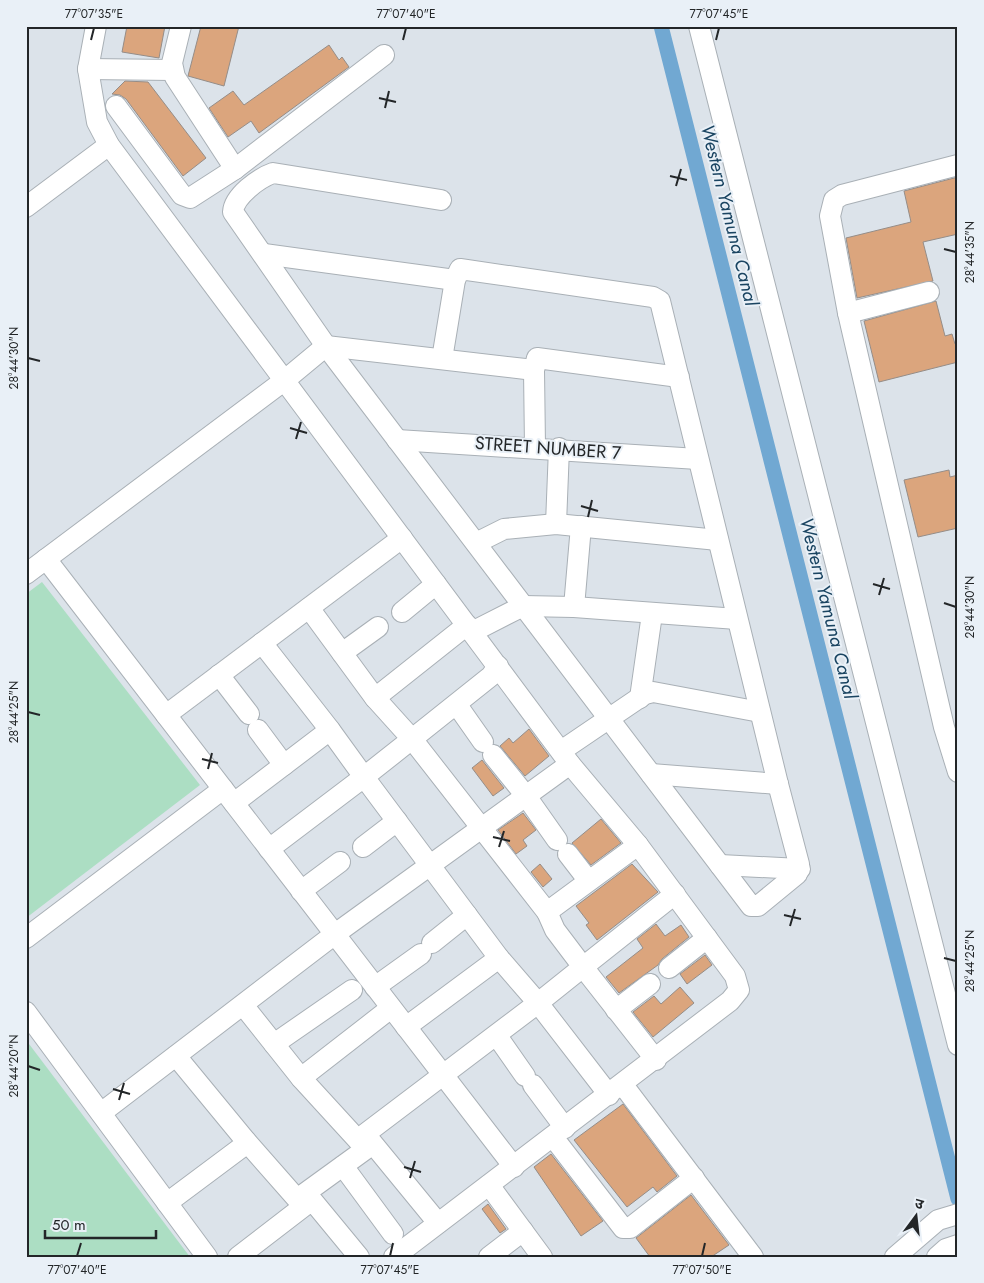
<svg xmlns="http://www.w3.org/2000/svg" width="984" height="1283" font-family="Jost,'Noto Sans Devanagari',sans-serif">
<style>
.green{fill:#acdec3}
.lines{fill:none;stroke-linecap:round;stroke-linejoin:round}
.canal{stroke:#71a8d2;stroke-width:15}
.building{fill:#dba57d;stroke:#958d88}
.minor-casing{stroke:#a9b0b6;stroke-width:22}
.minor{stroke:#fff;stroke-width:20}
.ticks{fill:none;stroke:#232628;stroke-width:2}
.labels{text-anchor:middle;stroke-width:4;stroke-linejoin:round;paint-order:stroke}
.street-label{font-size:18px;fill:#232628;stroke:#e9f0f7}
.water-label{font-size:19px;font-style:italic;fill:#1a4461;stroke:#e9f0f7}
.neatline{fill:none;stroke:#232628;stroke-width:2}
.ticks-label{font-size:12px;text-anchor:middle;fill:#232628}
</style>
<rect width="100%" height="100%" fill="#dce3ea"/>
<g class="green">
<polygon points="42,582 200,785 26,918 26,594"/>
<polygon points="26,1040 190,1257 26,1257"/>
</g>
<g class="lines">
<polyline class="canal" points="661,26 958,1199"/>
</g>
<g class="building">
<polygon points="127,26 165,26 159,58 122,52"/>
<polygon points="201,26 239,26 224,86 188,76"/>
<polygon points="329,45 339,60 342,57 349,67 259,133 251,121 228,137 209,108 233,91 244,105"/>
<polygon points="125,81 148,82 206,158 183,176 126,99 120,95 112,94"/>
<polygon points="958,177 958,234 923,242 933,281 857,298 846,238 911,222 904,191"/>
<polygon points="936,301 945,336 952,334 955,344 958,343 958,362 879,382 864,321"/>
<polygon points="949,470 950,477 958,475 958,528 918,537 904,480"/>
<polygon points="529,729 549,756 525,776 500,746 509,738 513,743"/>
<polygon points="482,760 504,788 493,796 472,768"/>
<polygon points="523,813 536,830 523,840 527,846 516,854 498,830"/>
<polygon points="601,819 621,843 591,865 572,843"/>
<polygon points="540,864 552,879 543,887 531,872"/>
<polygon points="632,864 658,892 597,940 586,925 589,923 576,906"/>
<polygon points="656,924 665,936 681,925 689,937 662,959 658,965 619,993 606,977 643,948 637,939"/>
<polygon points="705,955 712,965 687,984 680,974"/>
<polygon points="680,987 694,1003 653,1037 633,1012 654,996 661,1004"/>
<polygon points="623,1104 677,1176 657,1192 653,1187 627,1207 574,1140"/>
<polygon points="551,1154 603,1221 581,1236 534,1167"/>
<polygon points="691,1195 729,1245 711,1257 650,1257 636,1238"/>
<polygon points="488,1204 506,1229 500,1233 482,1209"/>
</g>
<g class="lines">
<defs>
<g id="minor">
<polyline points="96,26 88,69 97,122 109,145 570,764 638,845 735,976 739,990 730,1001 394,1257"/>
<polyline points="181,26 172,63 175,77 235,169"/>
<polyline points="699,26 958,1045"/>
<polyline points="88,69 172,70"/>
<polyline points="116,106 182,195 190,198 235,169 384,55"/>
<polyline points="958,165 842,195 834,200 830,216 848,313 944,727 958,772"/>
<path d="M441 200 273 173C259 178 234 196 233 212L326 346 751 906H758L797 874 799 864 778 784 660 301 653 297 460 269 455 280 442 359"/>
<polyline points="26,207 109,145"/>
<polyline points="264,254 455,280"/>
<polyline points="848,313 929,292"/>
<polyline points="397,440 698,459"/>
<polyline points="535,447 534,370 537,358 679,377"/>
<polyline points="556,524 559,448"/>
<polyline points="476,543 504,529 556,524 718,540"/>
<polyline points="46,559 514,1167"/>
<polyline points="26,574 285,380 326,346 534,370"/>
<polyline points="574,607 581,526"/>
<polyline points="309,608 375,698 467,625"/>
<polyline points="402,612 436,584"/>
<polyline points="472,632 523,606 574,607 737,619"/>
<polyline points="342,653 378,627"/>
<polyline points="498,666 491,676 412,739 547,912 638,845"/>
<polyline points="219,675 249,714"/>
<polyline points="640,698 652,614"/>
<polyline points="457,705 483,742"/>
<polyline points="166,715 402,538"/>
<polyline points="258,730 284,765"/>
<polyline points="330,730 364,777 412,739 375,698"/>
<polyline points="561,751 645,694 653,692 760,712"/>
<polyline points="493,755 526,796 557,840"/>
<polyline points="651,774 778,784"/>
<polyline points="234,803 330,730 262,643"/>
<polyline points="363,847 397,821"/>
<polyline points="269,849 364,777 499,958 406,1027"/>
<polyline points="568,854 588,880"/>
<polyline points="720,865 800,869"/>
<polyline points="301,891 340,862"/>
<polyline points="26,938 223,789"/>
<polyline points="432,943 467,915"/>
<polyline points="499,958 538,1003 583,967 555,930 547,912"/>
<polyline points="669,968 707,938"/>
<polyline points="375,987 421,954"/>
<polyline points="243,1005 301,1078 391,1008"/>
<polyline points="616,1010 650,984"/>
<polyline points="26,1012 207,1257"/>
<polyline points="497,1036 525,1076"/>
<polyline points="274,1044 352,990"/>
<polyline points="656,1060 583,967 675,894"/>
<polyline points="533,1085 565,1128"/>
<polyline points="623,1085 753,1257"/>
<polyline points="101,1113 335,934 570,764"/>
<polyline points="553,1137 623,1228 630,1228 694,1178"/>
<polyline points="246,1141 297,1199 366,1149 301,1078"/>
<polyline points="343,1166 393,1234"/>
<polyline points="489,1185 542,1257"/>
<polyline points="167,1203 242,1147 246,1141 176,1056"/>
<polyline points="438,1223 365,1134 538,1003 609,1095"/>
<polyline points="238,1257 312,1200 359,1257"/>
<polyline points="489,1257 523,1231"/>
<polyline points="895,1257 938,1220 958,1214"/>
<polyline points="937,1257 946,1249 958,1245"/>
</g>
</defs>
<use href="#minor" class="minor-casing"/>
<use href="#minor" class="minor"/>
</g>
<path class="ticks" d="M91 40 94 28M403 40 406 28M716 40 719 28M379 98 396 102M385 108 389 91M670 176 687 180M676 186 681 169M944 249 956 252M28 358 40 361M290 428 307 433M296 439 301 422M581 506 598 511M588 517 592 500M873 584 890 589M879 595 884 578M944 603 956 607M28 712 40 715M202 759 218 763M208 769 212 753M493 837 510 841M499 847 504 831M784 915 801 919M790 926 795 909M944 958 956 961M28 1066 40 1070M113 1089 130 1094M119 1100 124 1083M404 1167 421 1172M410 1178 415 1161M77 1256 81 1243M390 1256 393 1243M702 1256 705 1243"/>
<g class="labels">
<g class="street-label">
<text transform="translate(548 448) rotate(4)" y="6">STREET NUMBER 7</text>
</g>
<g class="water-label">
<text transform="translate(730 215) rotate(76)" y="7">Western Yamuna Canal</text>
<text transform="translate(829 608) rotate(76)" y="7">Western Yamuna Canal</text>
</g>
</g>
<rect width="984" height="1283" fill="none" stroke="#e9f0f7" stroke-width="55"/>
<g transform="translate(916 1216) rotate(15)" stroke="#e9f0f7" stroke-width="4" paint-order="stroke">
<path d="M0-4L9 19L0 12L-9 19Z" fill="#232628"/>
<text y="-8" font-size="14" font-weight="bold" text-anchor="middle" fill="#232628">उ</text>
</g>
<path d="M45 1230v8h111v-8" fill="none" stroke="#232628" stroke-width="2.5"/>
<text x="52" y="1230" font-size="15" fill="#232628" stroke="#e9f0f7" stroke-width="4" paint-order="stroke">50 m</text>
<rect x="28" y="28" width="928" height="1228" class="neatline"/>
<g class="ticks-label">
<text x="94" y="18">77°07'35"E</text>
<text x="406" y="18">77°07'40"E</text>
<text x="719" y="18">77°07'45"E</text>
<text transform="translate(970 252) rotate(-90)" y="4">28°44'35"N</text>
<text transform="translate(14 358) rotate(-90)" y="4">28°44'30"N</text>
<text transform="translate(970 607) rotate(-90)" y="4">28°44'30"N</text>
<text transform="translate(14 712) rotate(-90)" y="4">28°44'25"N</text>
<text transform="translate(970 961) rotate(-90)" y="4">28°44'25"N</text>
<text transform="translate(14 1066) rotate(-90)" y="4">28°44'20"N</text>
<text x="77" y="1274">77°07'40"E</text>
<text x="390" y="1274">77°07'45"E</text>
<text x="702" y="1274">77°07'50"E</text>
</g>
</svg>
